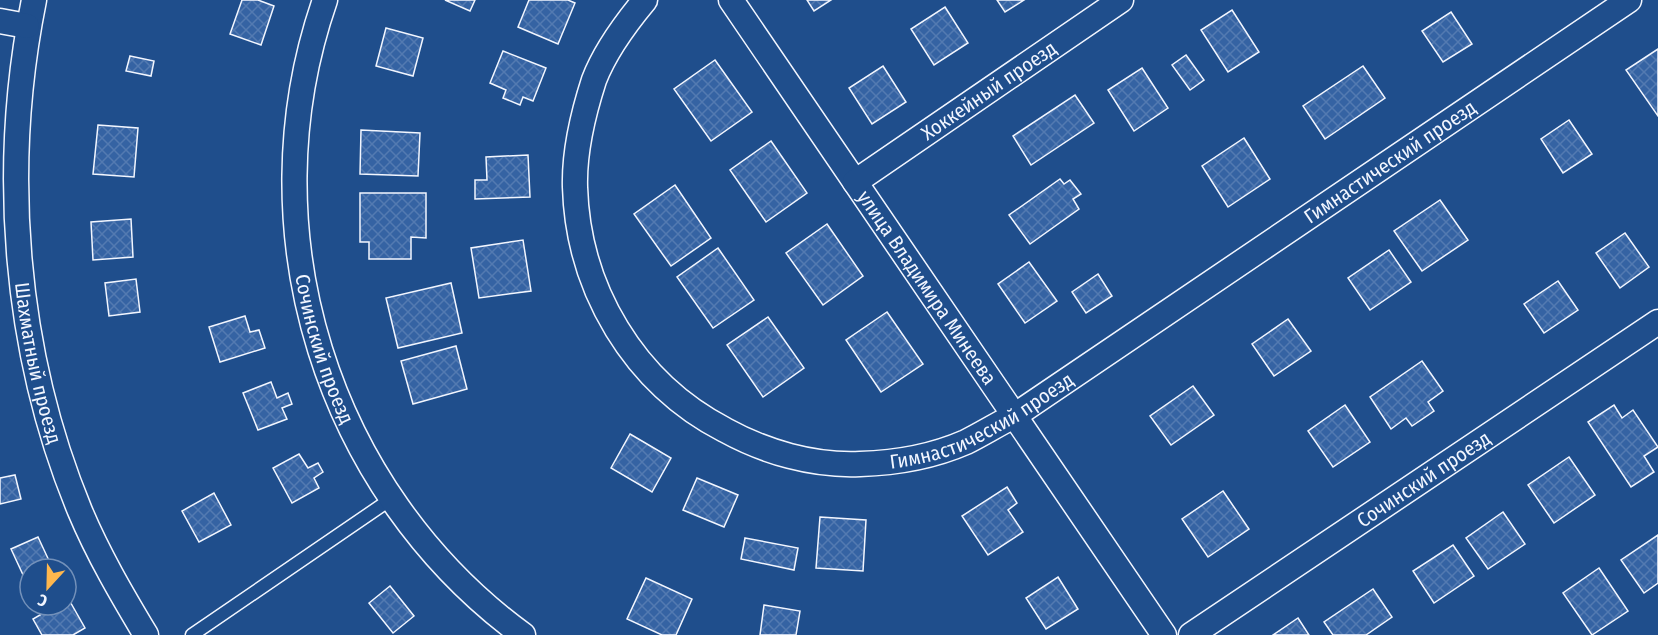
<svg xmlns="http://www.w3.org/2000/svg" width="1658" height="635" font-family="'Fira Sans Condensed',sans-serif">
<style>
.building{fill:url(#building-cross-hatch);stroke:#f2f6ff;stroke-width:1.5}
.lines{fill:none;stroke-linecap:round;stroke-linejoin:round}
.lane-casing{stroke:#f2f6ff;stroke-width:15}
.street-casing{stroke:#f2f6ff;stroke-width:27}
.lane{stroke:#1f4e8c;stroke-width:12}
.street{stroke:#1f4e8c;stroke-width:24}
.labels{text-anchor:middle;stroke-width:4.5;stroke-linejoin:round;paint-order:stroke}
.street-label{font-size:20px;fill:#f2f6ff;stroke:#1f4e8c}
</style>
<defs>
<pattern id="building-cross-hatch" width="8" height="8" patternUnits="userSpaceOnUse" patternTransform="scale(1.5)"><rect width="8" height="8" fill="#3563a3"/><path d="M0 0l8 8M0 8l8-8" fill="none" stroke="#537ab1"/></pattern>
</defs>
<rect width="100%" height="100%" fill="#1f4e8c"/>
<g class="building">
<polygon points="242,0 258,0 274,6 261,45 230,34"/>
<polygon points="445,0 475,0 470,11"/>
<polygon points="529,0 568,0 575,3 558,44 518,27"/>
<polygon points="807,0 831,0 814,11"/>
<polygon points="997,0 1024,0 1005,12"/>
<polygon points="945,7 968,43 934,65 911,29"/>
<polygon points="1232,10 1259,52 1228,72 1201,30"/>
<polygon points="1451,12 1472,44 1443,62 1422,31"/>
<polygon points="386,28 423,38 413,76 376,66"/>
<polygon points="1658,49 1658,116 1626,70"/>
<polygon points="503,51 546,68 533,101 523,97 520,105 503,98 506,90 490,83"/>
<polygon points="1186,55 1204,80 1190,90 1172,65"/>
<polygon points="130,56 154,61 151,76 126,71"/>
<polygon points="715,60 752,112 711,141 674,89"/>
<polygon points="883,66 906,102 872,124 849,88"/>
<polygon points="1363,66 1385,98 1325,139 1303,106"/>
<polygon points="1142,68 1168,108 1134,131 1108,90"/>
<polygon points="1075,95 1094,123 1031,165 1013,136"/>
<polygon points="1569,120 1592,154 1563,173 1541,139"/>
<polygon points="98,125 138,128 134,177 93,174"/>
<polygon points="361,130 420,133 418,176 360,174"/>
<polygon points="1244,138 1270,179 1228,207 1202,166"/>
<polygon points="771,141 807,193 766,222 730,170"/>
<polygon points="528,155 530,197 475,199 475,180 487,180 486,157"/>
<polygon points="1060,179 1064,184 1070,180 1081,194 1073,199 1079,209 1030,244 1009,215"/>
<polygon points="675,185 711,238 671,266 634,214"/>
<polygon points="360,193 426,193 426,238 411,237 411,259 369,259 369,242 360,242"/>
<polygon points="1440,200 1468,240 1422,271 1394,231"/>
<polygon points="131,219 133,257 93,260 91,222"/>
<polygon points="827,224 863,276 823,305 786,253"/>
<polygon points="1625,233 1649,267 1620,288 1596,253"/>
<polygon points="523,240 531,291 479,298 471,248"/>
<polygon points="718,248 754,300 713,328 677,277"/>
<polygon points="1389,250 1411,282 1370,310 1348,278"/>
<polygon points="1029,262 1057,301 1025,323 998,284"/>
<polygon points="1098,274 1112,296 1086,313 1072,292"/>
<polygon points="136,279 140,312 109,316 105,283"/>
<polygon points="1558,281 1578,310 1544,333 1524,304"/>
<polygon points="451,283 462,333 398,348 386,298"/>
<polygon points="887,312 923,364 881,392 846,340"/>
<polygon points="245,316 250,332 259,330 265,348 220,362 209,327"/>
<polygon points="768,317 804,368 763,397 727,345"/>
<polygon points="1288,319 1311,351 1274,376 1252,344"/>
<polygon points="456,346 467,389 413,404 401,361"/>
<polygon points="1422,361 1443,391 1428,402 1434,411 1412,426 1406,418 1391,429 1370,397"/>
<polygon points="271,382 277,398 288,393 292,404 282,408 287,419 258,430 243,393"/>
<polygon points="1193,386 1214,415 1171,445 1150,416"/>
<polygon points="1345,405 1370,442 1333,467 1308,431"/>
<polygon points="1614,405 1622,418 1633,410 1658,447 1644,456 1654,472 1631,487 1588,422"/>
<polygon points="630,434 671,458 652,492 611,468"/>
<polygon points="299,454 308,468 318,463 323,472 314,478 319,488 292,503 273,468"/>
<polygon points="1569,457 1595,495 1554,523 1528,485"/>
<polygon points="15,475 21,499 0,504 0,478"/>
<polygon points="697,478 738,495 724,527 683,510"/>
<polygon points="1007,487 1017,503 1008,510 1023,532 988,555 962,516"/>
<polygon points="1223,491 1249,529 1208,557 1182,519"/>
<polygon points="214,493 231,525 199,542 182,511"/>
<polygon points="1503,512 1525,544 1488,569 1466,538"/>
<polygon points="820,517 866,520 863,571 816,568"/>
<polygon points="1658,535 1658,583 1644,593 1621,560"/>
<polygon points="38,537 52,567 47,569 30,569 30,577 25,579 11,549"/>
<polygon points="745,538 798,548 794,570 741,559"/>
<polygon points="1453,545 1474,576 1434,603 1413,571"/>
<polygon points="1599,568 1628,611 1592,635 1563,593"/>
<polygon points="1058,577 1078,609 1046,629 1026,598"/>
<polygon points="646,578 692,599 676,635 662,635 627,619"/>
<polygon points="390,586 414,616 393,633 369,603"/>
<polygon points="1373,589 1392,617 1366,635 1333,635 1324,622"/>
<polygon points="68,598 85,628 73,635 42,635 33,619 57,605 66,605"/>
<polygon points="764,605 800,611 796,635 760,635"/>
<polygon points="1298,618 1309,635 1273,635"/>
</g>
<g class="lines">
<defs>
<polyline id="lane" points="192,635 391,499"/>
<g id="street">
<path id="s1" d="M34 0C0 168 14 352 80 511 98 554 122 595 146 635"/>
<path id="s2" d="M325 0C245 230 326 491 523 635"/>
<path id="s3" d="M645 0C625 24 605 51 594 80 583 114 574 152 575 187 578 289 634 383 725 430 765 452 813 466 860 464 895 463 934 456 966 442 982 434 998 424 1014 416L1629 0"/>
<path id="s4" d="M731 0 1164 635"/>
<polyline points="0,21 27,26"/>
<path id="s5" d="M855 182 1121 0"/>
<path id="s6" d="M1191 635 1658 322"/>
</g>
</defs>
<use href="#lane" class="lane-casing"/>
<use href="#street" class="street-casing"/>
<use href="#lane" class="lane"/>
<use href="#street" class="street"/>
</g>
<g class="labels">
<g class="street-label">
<text dy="7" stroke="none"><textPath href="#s5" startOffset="162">Хоккейный проезд</textPath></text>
<text dy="7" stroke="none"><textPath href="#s3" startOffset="1262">Гимнастический проезд</textPath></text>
<text dy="7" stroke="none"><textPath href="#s4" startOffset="348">улица Владимира Минеева</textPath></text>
<text dy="7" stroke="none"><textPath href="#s2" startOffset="356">Сочинский проезд</textPath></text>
<text dy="7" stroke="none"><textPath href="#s1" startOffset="366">Шахматный проезд</textPath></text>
<text dy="7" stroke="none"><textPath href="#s3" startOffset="776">Гимнастический проезд</textPath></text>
<text dy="7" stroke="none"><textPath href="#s6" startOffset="280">Сочинский проезд</textPath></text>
</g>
</g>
<g transform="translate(48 587) rotate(202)"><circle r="28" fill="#1f4e8c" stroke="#7391ba" stroke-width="1.5"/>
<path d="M0-4.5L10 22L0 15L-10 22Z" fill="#ffb74d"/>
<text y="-9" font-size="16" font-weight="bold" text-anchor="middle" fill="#f2f6ff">С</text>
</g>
</svg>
